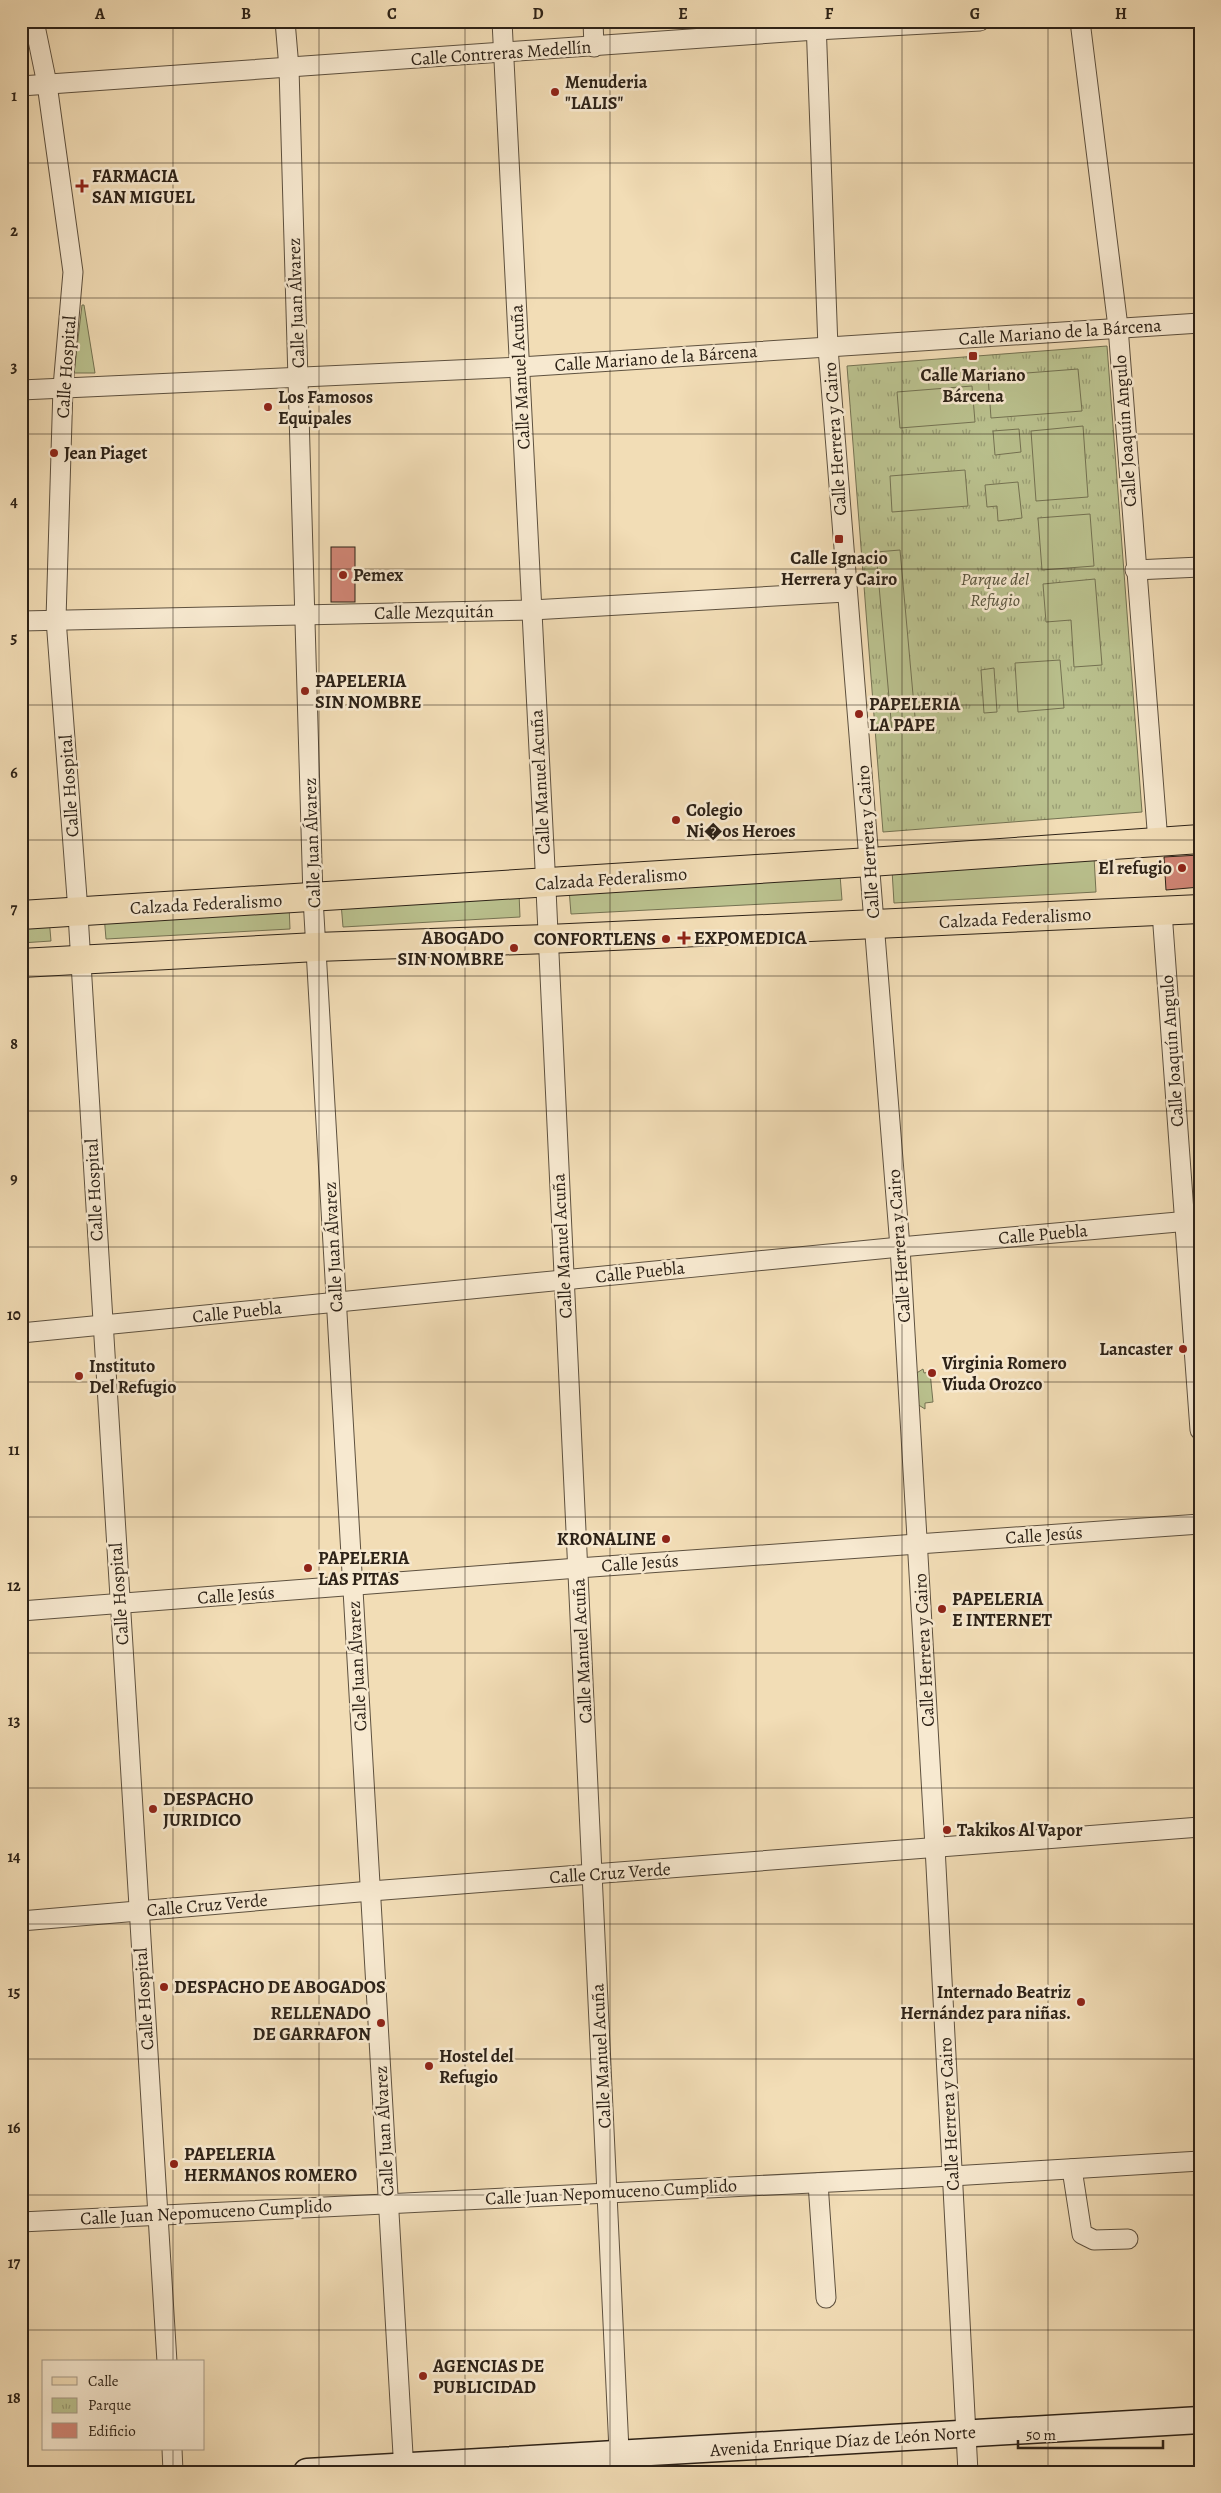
<svg xmlns="http://www.w3.org/2000/svg" width="1221" height="2493" font-family="Alegreya,serif">
<style>
.park{fill:url(#park-tufts);stroke:#747252}
.garden{fill:#bac18e;stroke:#747252}
.building{fill:#d18676;stroke:#2d2217}
.lines{fill:none;stroke-linecap:round;stroke-linejoin:round}
.minor-casing{stroke:#5e513f;stroke-width:21}
.secondary-casing{stroke:#2d2217;stroke-width:29}
.primary-casing{stroke:#2d2217;stroke-width:30}
.minor{stroke:#f7e9d0;stroke-width:19}
.secondary{stroke:#f7e9d0;stroke-width:26}
.primary{stroke:#f2ddb6;stroke-width:28}
.grid{fill:none;stroke:#2d2217;stroke-width:1;stroke-opacity:0.55}
.poi-dot{fill:#8f2418;stroke:#f7e9d0;stroke-width:2}
.labels{text-anchor:middle;stroke-width:5;stroke-linejoin:round;paint-order:stroke}
.street-label{font-size:18px;fill:#2d2217;stroke:#f7e9d0}
.poi-label{font-size:18px;font-weight:bold;fill:#2d2217;stroke:#f7e9d0;text-anchor:start}
.park-label{font-size:18px;font-style:italic;fill:#57523b;stroke:#f7e9d0}
.neatline{fill:none;stroke:#2d2217;stroke-width:2}
.grid-label{font-size:16px;text-anchor:middle;font-weight:bold;fill:#2d2217}
</style>
<defs>
<pattern id="park-tufts" width="24" height="20" patternUnits="userSpaceOnUse" patternTransform="scale(1.25)"><rect width="24" height="20" fill="#bac18e"/><path d="M3 7l-1-3M5 7V3M7 7l1-3M15 17l-1-3M17 17v-4M19 17l1-3" fill="none" stroke="#989c73"/></pattern>
</defs>
<rect width="100%" height="100%" fill="#f2ddb6"/>
<filter id="stains"><feTurbulence type="fractalNoise" baseFrequency=".004" numOctaves="4"/><feColorMatrix values="0 0 0 0 .2 0 0 0 0 .09 0 0 0 0 .02 0 0 0 .5 -.17"/></filter>
<radialGradient id="worn" r=".72"><stop offset=".6" stop-color="#630" stop-opacity="0"/><stop offset="1" stop-color="#630" stop-opacity=".3"/></radialGradient>
<polygon class="park" points="1107,346 1142,812 883,832 847,366"/>
<g class="garden">
<polygon points="82,305 84,305 95,373 74,373"/>
<polygon points="1078,369 1082,411 991,418 988,376"/>
<polygon points="972,386 975,422 900,428 897,392"/>
<polygon points="1083,426 1088,497 1036,501 1031,431"/>
<polygon points="1019,429 1021,452 995,455 993,431"/>
<polygon points="965,470 968,506 892,512 890,476"/>
<polygon points="1018,482 1022,518 998,521 997,506 987,507 985,485"/>
<polygon points="1090,514 1094,566 1042,570 1038,518"/>
<polygon points="900,550 916,728 892,731 876,552"/>
<polygon points="1095,579 1102,665 1074,667 1071,620 1046,622 1043,584"/>
<polygon points="1060,660 1064,708 1018,712 1015,663"/>
<polygon points="994,668 997,712 984,713 981,670"/>
<polygon points="1094,857 1096,892 894,903 892,870"/>
<polygon points="840,875 842,900 571,914 569,889"/>
<polygon points="519,893 520,917 343,927 341,903"/>
<polygon points="289,905 290,929 106,939 104,915"/>
<polygon points="49,918 51,941 21,943 21,920"/>
<polygon points="923,1369 924,1373 930,1372 933,1402 925,1403 925,1409 917,1404 915,1374"/>
</g>
<g class="building">
<rect x="331" y="547" width="24" height="55"/>
<polygon points="1200,855 1200,887 1166,890 1164,857"/>
</g>
<g class="lines">
<defs>
<g id="minor">
<polyline points="34,21 47,84 73,272 63,387 56,619 77,898 167,2362"/>
<polyline points="285,21 289,68 313,898 404,2472"/>
<polyline points="502,21 545,868 620,2472"/>
<polyline points="593,21 594,47"/>
<polyline points="816,21 828,348 900,1247 935,1847 968,2472"/>
<polyline points="1080,21 1118,327 1158,842"/>
<polyline points="21,86 816,30 980,21"/>
<polyline points="21,390 520,367 1200,323"/>
<polyline points="1135,570 1200,567"/>
<polyline points="21,621 532,610 846,592"/>
<polyline points="1162,912 1200,1430"/>
<polyline points="21,1333 900,1247 1200,1220"/>
<polyline points="21,1611 578,1568 1200,1524"/>
<polyline points="21,1921 371,1891 1200,1827"/>
<polyline points="1072,2169 1082,2234 1094,2240 1128,2239"/>
<polyline points="818,2183 826,2298"/>
<polyline points="21,2222 952,2176 1200,2161"/>
<polyline points="172,2449 173,2472"/>
</g>
<polyline id="secondary" points="307,2472 1200,2420"/>
<g id="primary">
<polyline points="21,915 870,862 1200,839"/>
<polyline points="21,963 316,947 548,939 1200,909"/>
</g>
</defs>
<use href="#minor" class="minor-casing"/>
<use href="#secondary" class="secondary-casing"/>
<use href="#primary" class="primary-casing"/>
<use href="#minor" class="minor"/>
<use href="#secondary" class="secondary"/>
<use href="#primary" class="primary"/>
</g>
<path class="grid" d="M173 21V2362M319 21V2472M465 21V2472M610 21V2472M756 21V2472M902 21V2472M1048 21V2472M21 163H1200M21 298H1200M21 434H1200M21 569H1200M21 705H1200M21 840H1200M21 976H1200M21 1111H1200M21 1247H1200M21 1382H1200M21 1517H1200M21 1653H1200M21 1788H1200M21 1924H1200M21 2059H1200M21 2195H1200M21 2330H1200M173 2449V2472"/>
<g class="poi-dot">
<circle cx="555" cy="92" r="5"/>
<path d="M79.5 178.5h5v5h5v5h-5v5h-5v-5h-5v-5h5z"/>
<rect x="968" y="351" width="10" height="10" rx="2.5"/>
<circle cx="268" cy="407" r="5"/>
<circle cx="54" cy="453" r="5"/>
<rect x="834" y="534" width="10" height="10" rx="2.5"/>
<circle cx="343" cy="575" r="5"/>
<circle cx="305" cy="691" r="5"/>
<circle cx="859" cy="714" r="5"/>
<circle cx="676" cy="820" r="5"/>
<circle cx="1182" cy="868" r="5"/>
<path d="M681.5 930.5h5v5h5v5h-5v5h-5v-5h-5v-5h5z"/>
<circle cx="666" cy="939" r="5"/>
<circle cx="514" cy="948" r="5"/>
<circle cx="1183" cy="1349" r="5"/>
<circle cx="932" cy="1373" r="5"/>
<circle cx="79" cy="1376" r="5"/>
<circle cx="666" cy="1539" r="5"/>
<circle cx="308" cy="1568" r="5"/>
<circle cx="942" cy="1609" r="5"/>
<circle cx="153" cy="1809" r="5"/>
<circle cx="947" cy="1830" r="5"/>
<circle cx="164" cy="1987" r="5"/>
<circle cx="1081" cy="2002" r="5"/>
<circle cx="381" cy="2023" r="5"/>
<circle cx="429" cy="2066" r="5"/>
<circle cx="174" cy="2164" r="5"/>
<circle cx="423" cy="2376" r="5"/>
</g>
<g class="labels">
<g class="street-label">
<text transform="translate(501 53) rotate(-4)" y="6">Calle Contreras Medellín</text>
<text transform="translate(296 303) rotate(-92)" y="6">Calle Juan Álvarez</text>
<text transform="translate(1060 332) rotate(-4)" y="6">Calle Mariano de la Bárcena</text>
<text transform="translate(656 358) rotate(-4)" y="6">Calle Mariano de la Bárcena</text>
<text transform="translate(66 367) rotate(-86)" y="6">Calle Hospital</text>
<text transform="translate(520 377) rotate(-93)" y="6">Calle Manuel Acuña</text>
<text transform="translate(1125 431) rotate(-94)" y="6">Calle Joaquín Angulo</text>
<text transform="translate(835 439) rotate(-94)" y="6">Calle Herrera y Cairo</text>
<text transform="translate(434 612) rotate(-1)" y="6">Calle Mezquitán</text>
<text transform="translate(540 782) rotate(-93)" y="6">Calle Manuel Acuña</text>
<text transform="translate(69 786) rotate(-94)" y="6">Calle Hospital</text>
<text transform="translate(868 842) rotate(-94)" y="6">Calle Herrera y Cairo</text>
<text transform="translate(312 843) rotate(-92)" y="6">Calle Juan Álvarez</text>
<text transform="translate(611 879) rotate(-4)" y="6">Calzada Federalismo</text>
<text transform="translate(206 904) rotate(-3)" y="6">Calzada Federalismo</text>
<text transform="translate(1015 918) rotate(-3)" y="6">Calzada Federalismo</text>
<text transform="translate(1172 1051) rotate(-94)" y="6">Calle Joaquín Angulo</text>
<text transform="translate(94 1190) rotate(-93)" y="6">Calle Hospital</text>
<text transform="translate(1043 1234) rotate(-5)" y="6">Calle Puebla</text>
<text transform="translate(562 1246) rotate(-93)" y="6">Calle Manuel Acuña</text>
<text transform="translate(899 1246) rotate(-94)" y="6">Calle Herrera y Cairo</text>
<text transform="translate(333 1247) rotate(-93)" y="6">Calle Juan Álvarez</text>
<text transform="translate(640 1272) rotate(-6)" y="6">Calle Puebla</text>
<text transform="translate(237 1312) rotate(-6)" y="6">Calle Puebla</text>
<text transform="translate(1044 1535) rotate(-4)" y="6">Calle Jesús</text>
<text transform="translate(640 1563) rotate(-4)" y="6">Calle Jesús</text>
<text transform="translate(119 1594) rotate(-94)" y="6">Calle Hospital</text>
<text transform="translate(236 1595) rotate(-4)" y="6">Calle Jesús</text>
<text transform="translate(924 1650) rotate(-93)" y="6">Calle Herrera y Cairo</text>
<text transform="translate(582 1651) rotate(-93)" y="6">Calle Manuel Acuña</text>
<text transform="translate(357 1666) rotate(-93)" y="6">Calle Juan Álvarez</text>
<text transform="translate(610 1873) rotate(-4)" y="6">Calle Cruz Verde</text>
<text transform="translate(207 1905) rotate(-5)" y="6">Calle Cruz Verde</text>
<text transform="translate(144 1999) rotate(-94)" y="6">Calle Hospital</text>
<text transform="translate(601 2056) rotate(-93)" y="6">Calle Manuel Acuña</text>
<text transform="translate(949 2114) rotate(-93)" y="6">Calle Herrera y Cairo</text>
<text transform="translate(384 2131) rotate(-93)" y="6">Calle Juan Álvarez</text>
<text transform="translate(611 2192) rotate(-3)" y="6">Calle Juan Nepomuceno Cumplido</text>
<text transform="translate(206 2212) rotate(-3)" y="6">Calle Juan Nepomuceno Cumplido</text>
<text transform="translate(843 2441) rotate(-4)" y="6">Avenida Enrique Díaz de León Norte</text>
</g>
<g class="poi-label">
<text x="565" y="88">Menuderia<tspan x="565" dy="21">"LALIS"</tspan></text>
<text x="92" y="182">FARMACIA<tspan x="92" dy="21">SAN MIGUEL</tspan></text>
<text x="973" y="381" text-anchor="middle">Calle Mariano<tspan x="973" dy="21">Bárcena</tspan></text>
<text x="278" y="403">Los Famosos<tspan x="278" dy="21">Equipales</tspan></text>
<text x="64" y="459">Jean Piaget</text>
<text x="839" y="564" text-anchor="middle">Calle Ignacio<tspan x="839" dy="21">Herrera y Cairo</tspan></text>
<text x="353" y="581">Pemex</text>
<text x="315" y="687">PAPELERIA<tspan x="315" dy="21">SIN NOMBRE</tspan></text>
<text x="869" y="710">PAPELERIA<tspan x="869" dy="21">LA PAPE</tspan></text>
<text x="686" y="816">Colegio<tspan x="686" dy="21">Ni�os Heroes</tspan></text>
<text x="1172" y="874" text-anchor="end">El refugio</text>
<text x="504" y="944" text-anchor="end">ABOGADO<tspan x="504" dy="21">SIN NOMBRE</tspan></text>
<text x="694" y="944">EXPOMEDICA</text>
<text x="656" y="945" text-anchor="end">CONFORTLENS</text>
<text x="1173" y="1355" text-anchor="end">Lancaster</text>
<text x="942" y="1369">Virginia Romero<tspan x="942" dy="21">Viuda Orozco</tspan></text>
<text x="89" y="1372">Instituto<tspan x="89" dy="21">Del Refugio</tspan></text>
<text x="656" y="1545" text-anchor="end">KRONALINE</text>
<text x="318" y="1564">PAPELERIA<tspan x="318" dy="21">LAS PITAS</tspan></text>
<text x="952" y="1605">PAPELERIA<tspan x="952" dy="21">E INTERNET</tspan></text>
<text x="163" y="1805">DESPACHO<tspan x="163" dy="21">JURIDICO</tspan></text>
<text x="957" y="1836">Takikos Al Vapor</text>
<text x="174" y="1993">DESPACHO DE ABOGADOS</text>
<text x="1071" y="1998" text-anchor="end">Internado Beatriz<tspan x="1071" dy="21">Hernández para niñas.</tspan></text>
<text x="371" y="2019" text-anchor="end">RELLENADO<tspan x="371" dy="21">DE GARRAFON</tspan></text>
<text x="439" y="2062">Hostel del<tspan x="439" dy="21">Refugio</tspan></text>
<text x="184" y="2160">PAPELERIA<tspan x="184" dy="21">HERMANOS ROMERO</tspan></text>
<text x="433" y="2372">AGENCIAS DE<tspan x="433" dy="21">PUBLICIDAD</tspan></text>
</g>
<g class="park-label">
<text x="995" y="585">Parque del<tspan x="995" dy="21">Refugio</tspan></text>
</g>
</g>
<rect width="1221" height="2493" fill="none" stroke="#f2ddb6" stroke-width="55"/>
<rect x="42" y="2360" width="162" height="90" fill="#f7e9d0" stroke="#a69986"/>
<rect x="52" y="2377" width="25" height="8" fill="#f2ddb6" stroke="#a69986"/>
<text x="88" y="2386" font-size="15" fill="#2d2217">Calle</text>
<rect x="52" y="2398" width="25" height="15" fill="url(#park-tufts)" stroke="#a69986"/>
<text x="88" y="2410" font-size="15" fill="#2d2217">Parque</text>
<rect x="52" y="2423" width="25" height="15" fill="#d18676" stroke="#a69986"/>
<text x="88" y="2436" font-size="15" fill="#2d2217">Edificio</text>
<path d="M1018 2440v8h145v-8" fill="none" stroke="#2d2217" stroke-width="2.5"/>
<text x="1026" y="2440" font-size="15" fill="#2d2217" stroke="#f7e9d0" stroke-width="4" paint-order="stroke">50 m</text>
<rect x="28" y="28" width="1166" height="2438" class="neatline"/>
<g class="grid-label">
<text x="100" y="19">A</text>
<text x="246" y="19">B</text>
<text x="392" y="19">C</text>
<text x="538" y="19">D</text>
<text x="683" y="19">E</text>
<text x="829" y="19">F</text>
<text x="975" y="19">G</text>
<text x="1121" y="19">H</text>
<text x="14" y="101">1</text>
<text x="14" y="236">2</text>
<text x="14" y="372">3</text>
<text x="14" y="507">4</text>
<text x="14" y="643">5</text>
<text x="14" y="778">6</text>
<text x="14" y="914">7</text>
<text x="14" y="1049">8</text>
<text x="14" y="1184">9</text>
<text x="14" y="1320">10</text>
<text x="14" y="1455">11</text>
<text x="14" y="1591">12</text>
<text x="14" y="1726">13</text>
<text x="14" y="1862">14</text>
<text x="14" y="1997">15</text>
<text x="14" y="2133">16</text>
<text x="14" y="2268">17</text>
<text x="14" y="2403">18</text>
</g>
<rect width="100%" height="100%" filter="url(#stains)"/>
<rect width="100%" height="100%" fill="url(#worn)"/>
</svg>
